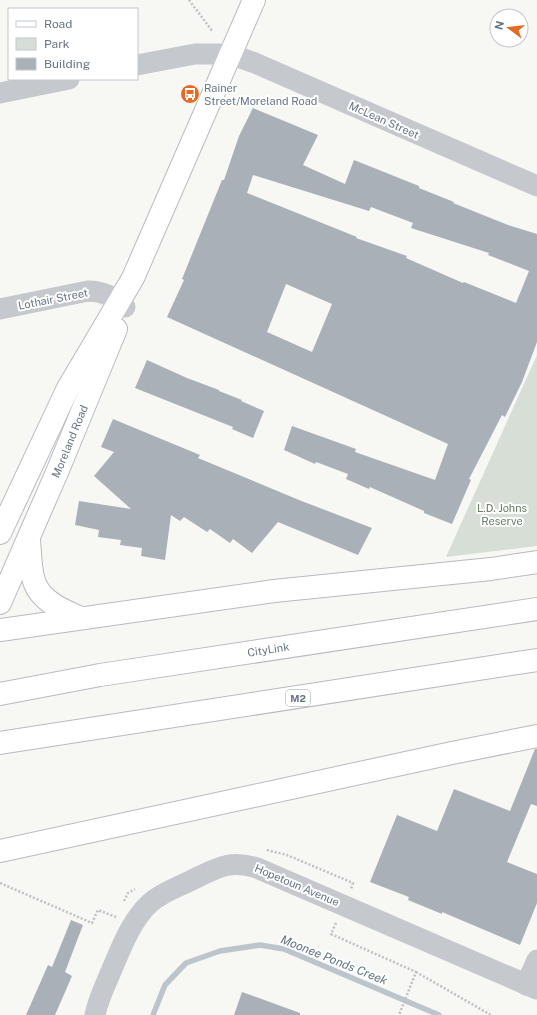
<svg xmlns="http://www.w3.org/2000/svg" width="537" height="1015" font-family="'Public Sans',sans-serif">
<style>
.green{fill:#d7ded5}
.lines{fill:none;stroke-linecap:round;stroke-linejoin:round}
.stream{stroke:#bcc5cb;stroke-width:5.5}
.building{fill:#a9b0b7;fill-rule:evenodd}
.secondary-casing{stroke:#b7bbc0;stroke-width:24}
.motorway-casing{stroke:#b8babe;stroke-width:24}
.path{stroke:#bfc0c3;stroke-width:2.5;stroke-dasharray:2 2;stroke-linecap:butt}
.minor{stroke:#c5c8cc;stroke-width:21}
.secondary{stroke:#fff;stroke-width:22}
.motorway{stroke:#fff;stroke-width:22}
.labels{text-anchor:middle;stroke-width:4;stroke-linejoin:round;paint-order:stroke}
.shield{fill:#fff;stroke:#949daa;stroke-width:1}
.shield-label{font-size:10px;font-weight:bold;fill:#667385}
.poi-label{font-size:11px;fill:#667385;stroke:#fff;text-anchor:start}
.street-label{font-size:11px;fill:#667385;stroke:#fff}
.park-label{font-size:11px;fill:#667c65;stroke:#fff}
.water-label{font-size:12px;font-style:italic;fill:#627582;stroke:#fff}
</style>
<rect width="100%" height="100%" fill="#f7f7f4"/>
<polygon class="green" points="537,355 537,546 446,557"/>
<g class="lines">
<polyline class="stream" points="153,1015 165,985 186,963 220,951 260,945 284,949 439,1015"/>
</g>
<g class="building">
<path d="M253 108 318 135 303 165 345 184 354 160 419 186V188L454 202 453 203 508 225 537 234V342L522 382 505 417 502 415 469 479 471 480 452 524 424 513V511L370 487 369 489 346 479 348 474 316 462 315 464 284 450 292 426 356 449 355 452 435 480 448 444 167 317 184 280 182 279 222 180H224L239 136ZM253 175 369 211 371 207 413 223 411 228 489 253 488 255 529 271 516 303 464 282 463 283 406 258 407 256 356 238 357 237 247 193ZM286 284 332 304 312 352 267 332Z"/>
<polygon points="147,360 187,378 219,390 219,391 242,400 241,401 264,411 253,438 232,429 233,427 135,388"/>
<polygon points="113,419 200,455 198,458 299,500 372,528 358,555 278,522 252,553 233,539 230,543 210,529 207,532 184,517 180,521 171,515 165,560 141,556 142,548 120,545 121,540 98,537 99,530 75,525 79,501 131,509 94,476 114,452 101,447"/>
<polygon points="535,749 537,749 537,806 531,804 507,862 537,874 537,903 520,945 442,912 442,914 408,900 409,897 370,882 397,815 437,831 454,789 510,811"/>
<polygon points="71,920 83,925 65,972 72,976 55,1015 26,1015 48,965 52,967"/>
<polygon points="242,992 300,1013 300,1015 234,1015"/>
</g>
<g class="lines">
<defs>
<g id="secondary">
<polyline points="0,533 68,388 133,278 254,0"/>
<path id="s1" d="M0 603 58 470 116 329"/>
</g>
<g id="motorway">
<path d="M29 538C30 552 30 568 34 581 40 601 64 611 81 618"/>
<polyline points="0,630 274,591 491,569 537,562"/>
<path id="s2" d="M0 694 100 675 537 609"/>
<polyline points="0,743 537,660"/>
<polyline points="0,851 452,753 537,736"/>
</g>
</defs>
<use href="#secondary" class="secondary-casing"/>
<use href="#motorway" class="motorway-casing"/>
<g class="path">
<polyline points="189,0 213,32"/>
<polyline points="267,850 287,855 353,883 351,889"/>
<polyline points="0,883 92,923 98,910 116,917"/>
<polyline points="124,901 128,893 135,889"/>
<polyline points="336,923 331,934 416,972 399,1015"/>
<polyline points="416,972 491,1015"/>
</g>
<g class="minor">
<polyline points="137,65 195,54 230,54 255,63 537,186"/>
<polyline points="0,93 69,79"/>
<path d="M0 309 88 291C102 291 115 297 125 307"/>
<polyline points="526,985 537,960"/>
<path d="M95 1015C98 999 106 984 112 969 122 946 131 921 150 903 162 892 181 886 196 878 219 867 230 860 257 868L537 989"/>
</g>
<use href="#secondary" class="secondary"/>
<use href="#motorway" class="motorway"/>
</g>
<defs>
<symbol id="bus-disc" viewBox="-11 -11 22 22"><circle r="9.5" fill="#e56a26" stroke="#fff"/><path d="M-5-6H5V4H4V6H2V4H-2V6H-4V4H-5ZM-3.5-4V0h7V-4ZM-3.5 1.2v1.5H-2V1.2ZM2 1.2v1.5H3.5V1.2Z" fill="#fff"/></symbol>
</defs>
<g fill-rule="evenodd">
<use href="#bus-disc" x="179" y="83" width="22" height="22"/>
</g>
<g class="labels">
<rect class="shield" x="286" y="690" width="24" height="16" rx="3"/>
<g class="shield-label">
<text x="298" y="702">M2</text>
</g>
<g class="poi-label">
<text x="204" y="92">Rainer<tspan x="204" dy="13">Street/Moreland Road</tspan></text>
</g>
<g class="street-label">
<text transform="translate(384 120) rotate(24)" y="4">McLean Street</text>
<text transform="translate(53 299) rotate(-11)" y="4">Lothair Street</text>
<text dy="4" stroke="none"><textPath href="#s1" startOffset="176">Moreland Road</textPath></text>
<text dy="4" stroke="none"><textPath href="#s2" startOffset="272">CityLink</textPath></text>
<text transform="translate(297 885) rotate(23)" y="4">Hopetoun Avenue</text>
</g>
<g class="park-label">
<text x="502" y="512">L.D. Johns<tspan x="502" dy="13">Reserve</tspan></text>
</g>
<g class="water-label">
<text transform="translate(334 960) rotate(22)" y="4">Moonee Ponds Creek</text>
</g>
</g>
<rect x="8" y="8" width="130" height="72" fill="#ffffff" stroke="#c2c7ce"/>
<rect x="16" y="21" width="20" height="6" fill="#ffffff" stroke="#c2c7ce"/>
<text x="44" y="28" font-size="12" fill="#667385">Road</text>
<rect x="16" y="38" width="20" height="12" fill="#d7ded5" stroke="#c2c7ce"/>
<text x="44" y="48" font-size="12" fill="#667385">Park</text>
<rect x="16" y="58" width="20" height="12" fill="#a9b0b7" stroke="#c2c7ce"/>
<text x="44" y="68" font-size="12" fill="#667385">Building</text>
<g transform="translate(509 28) rotate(285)"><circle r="19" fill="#ffffff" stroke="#c2c7ce"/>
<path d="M0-3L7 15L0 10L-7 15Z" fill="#e56a26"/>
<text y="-6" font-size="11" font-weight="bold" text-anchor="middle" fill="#667385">N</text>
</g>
</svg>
